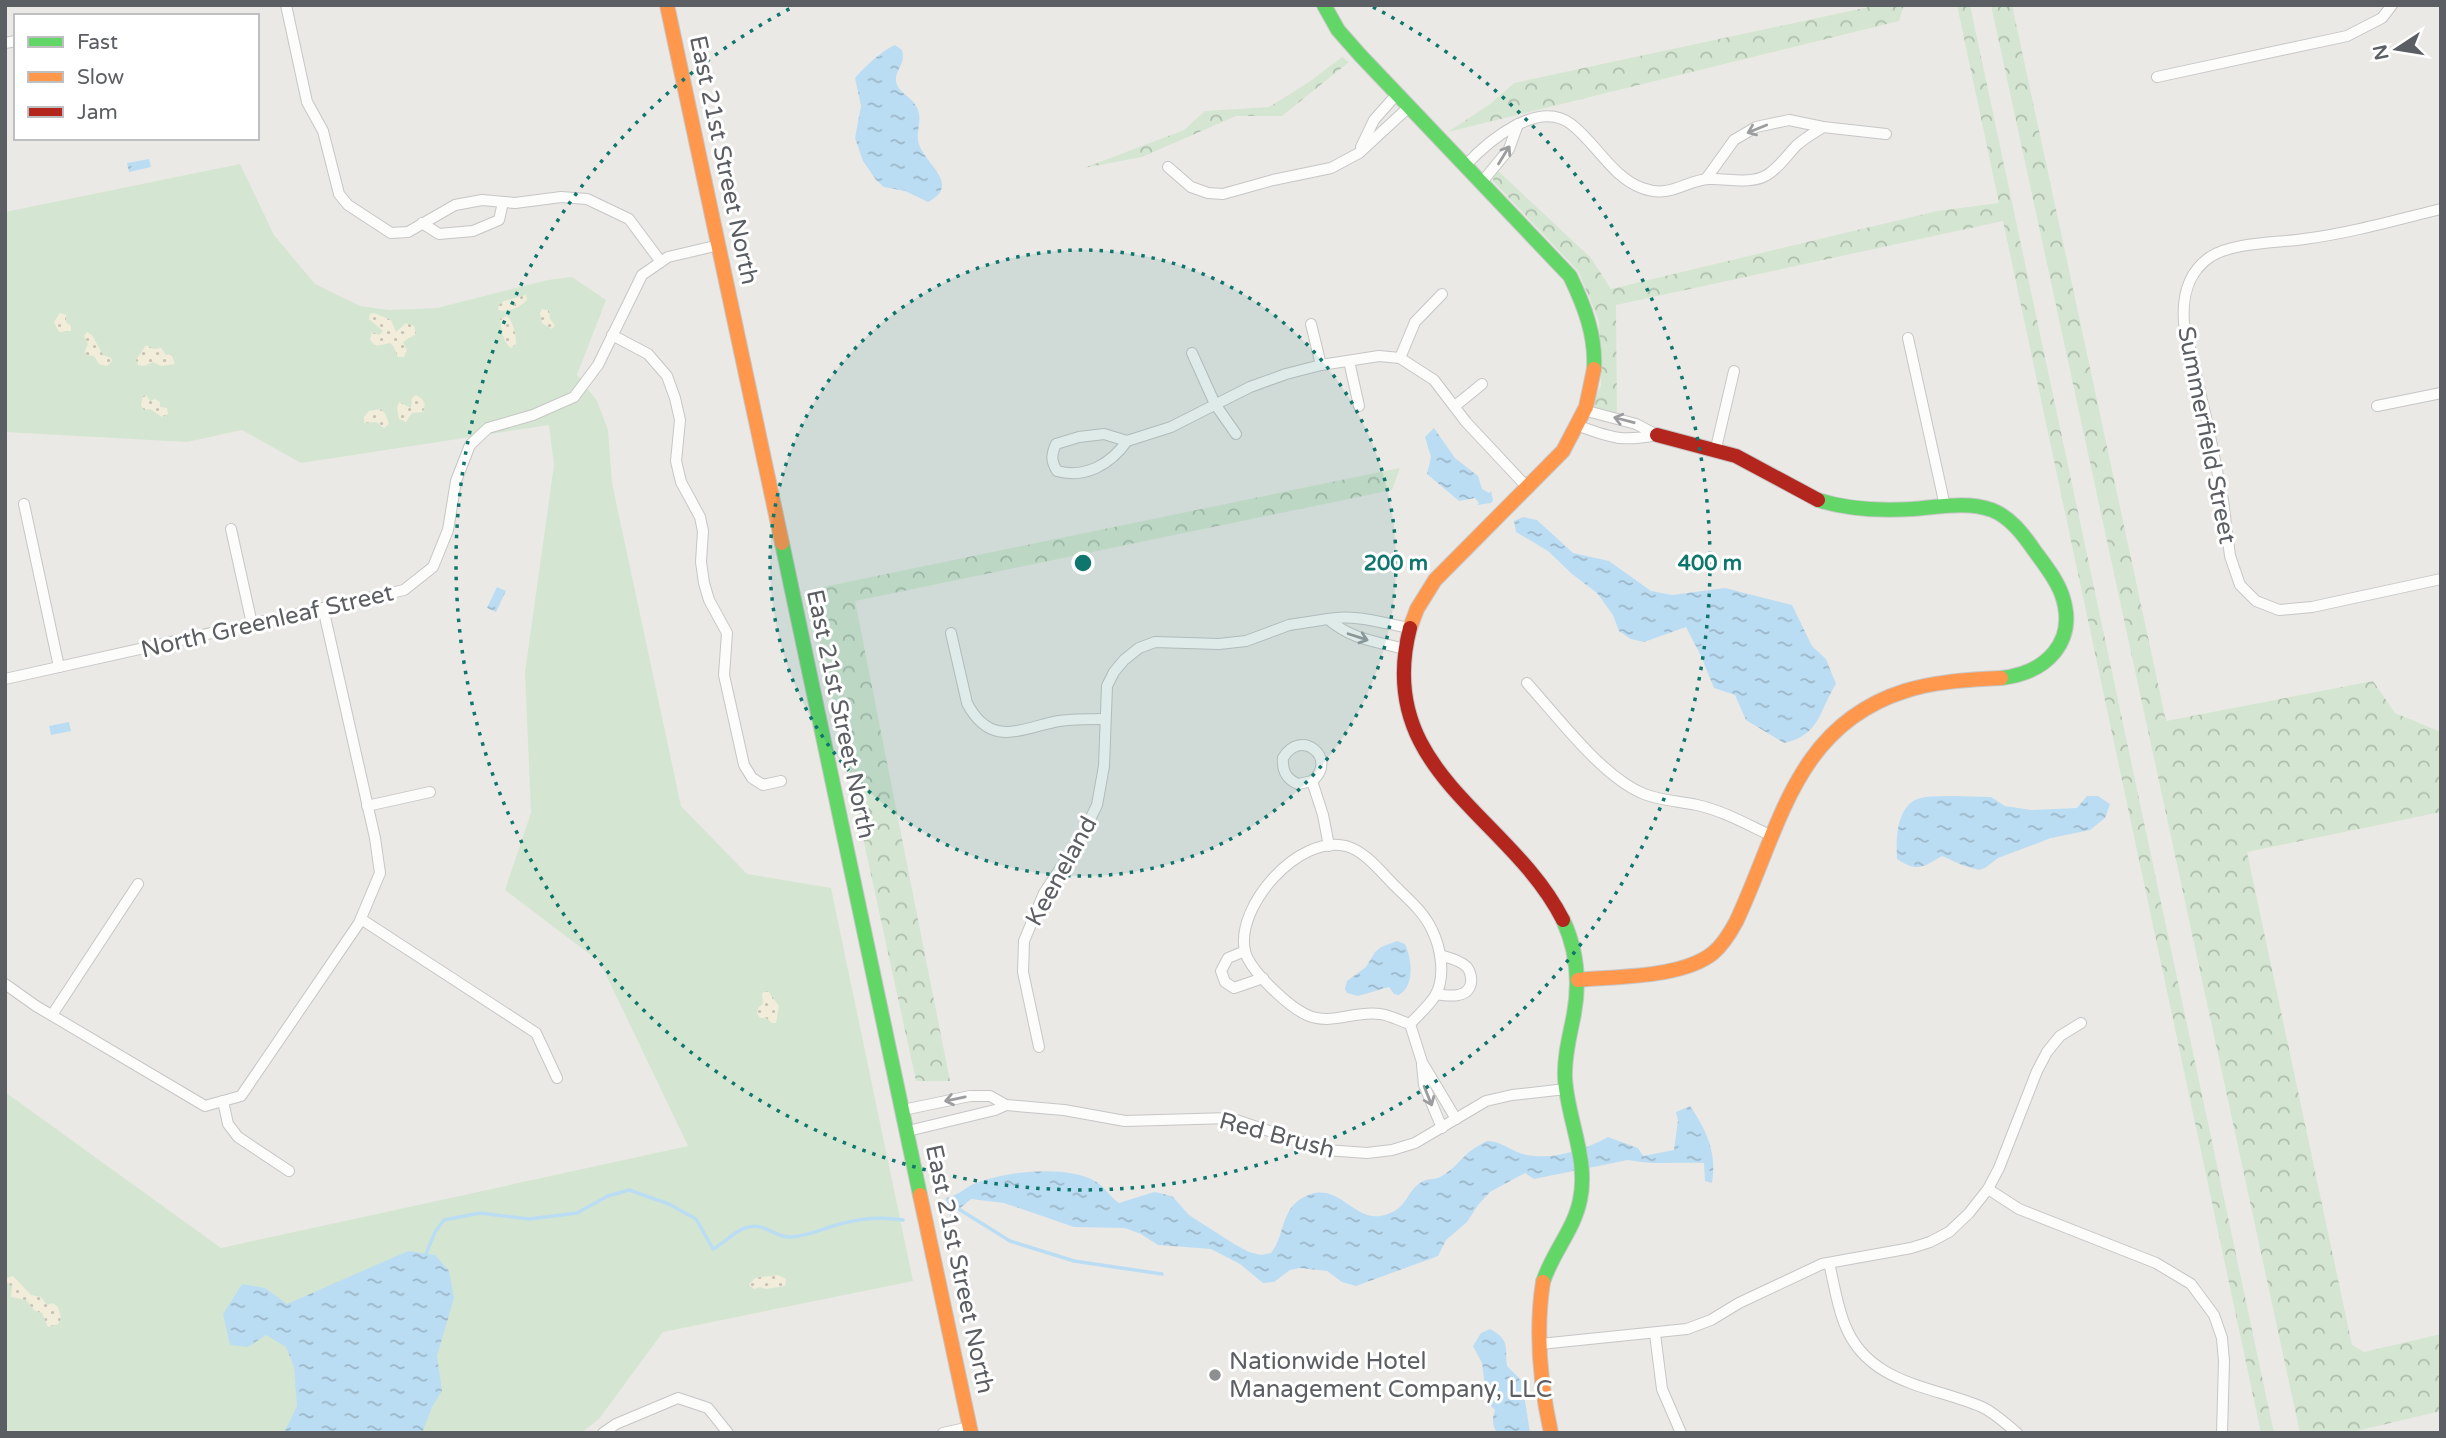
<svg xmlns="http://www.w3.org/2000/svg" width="2446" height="1438" font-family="'Varela Round',sans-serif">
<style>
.grass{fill:#d4e6d1}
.forest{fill:url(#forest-crowns)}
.sand{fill:url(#sand-dots)}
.water{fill:url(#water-ripples)}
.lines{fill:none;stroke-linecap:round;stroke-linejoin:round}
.stream{stroke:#bbddf3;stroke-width:3.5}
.street-casing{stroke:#c6c6c6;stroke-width:12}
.fast-casing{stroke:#c7c7c7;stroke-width:16}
.slow-casing{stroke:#c7c7c7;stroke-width:16}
.jam-casing{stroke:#c7c7c7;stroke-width:16}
.street{stroke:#fcfcfb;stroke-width:10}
.fast{stroke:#63d668;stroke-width:14}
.slow{stroke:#ff974d;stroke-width:14}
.jam{stroke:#b3261e;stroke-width:14}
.oneway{stroke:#9b9d9f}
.ring{fill:none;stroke:#0f766e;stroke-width:3.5;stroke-dasharray:3.5 7}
.poi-dot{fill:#8d8f90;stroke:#fff;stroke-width:2.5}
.labels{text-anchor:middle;stroke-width:6;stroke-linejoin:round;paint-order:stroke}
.street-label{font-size:24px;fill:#5b5e62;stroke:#fff}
.poi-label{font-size:24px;fill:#5b5e62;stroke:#fff;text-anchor:start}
.centre{fill:#0f766e;stroke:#fff;stroke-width:3.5}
.ring-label{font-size:21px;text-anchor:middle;font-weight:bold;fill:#0f766e;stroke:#fff;stroke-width:6;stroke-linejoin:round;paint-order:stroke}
</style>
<defs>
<pattern id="forest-crowns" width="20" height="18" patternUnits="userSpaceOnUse" patternTransform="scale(1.75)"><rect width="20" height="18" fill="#d4e6d1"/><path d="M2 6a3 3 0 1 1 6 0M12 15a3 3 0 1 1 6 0" fill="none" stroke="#afbead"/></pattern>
<pattern id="sand-dots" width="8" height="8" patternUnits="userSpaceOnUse" patternTransform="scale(1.75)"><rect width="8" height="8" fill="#f2ecdb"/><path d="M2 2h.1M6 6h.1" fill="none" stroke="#c7c2b5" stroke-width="1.8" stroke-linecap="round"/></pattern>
<pattern id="water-ripples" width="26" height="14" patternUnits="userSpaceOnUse" patternTransform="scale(1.75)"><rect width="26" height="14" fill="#bbddf3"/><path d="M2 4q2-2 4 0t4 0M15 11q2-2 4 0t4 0" fill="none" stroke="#9bb6c8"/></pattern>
</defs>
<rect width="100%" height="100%" fill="#ebe9e5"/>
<polygon class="grass" points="240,164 274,235 315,284 360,306 389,310 437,308 548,280 572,277 606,300 577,375 597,401 608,430 612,483 681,806 747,874 831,888 913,1281 663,1332 599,1419 581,1433 5,1433 5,1092 221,1248 688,1146 600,962 505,890 531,813 525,672 554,465 549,425 301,463 242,430 187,442 5,432 5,212"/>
<g class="forest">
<polygon points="1878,5 1904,5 1899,21 1448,132 1490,104 1514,83"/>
<polygon points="1957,5 1970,5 2274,1433 2261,1433 2003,221 1616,305 1617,419 1587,411 1601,386 1599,321 1578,271 1493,181 1495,168 1591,258 1611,289 1937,211 1999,203"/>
<polygon points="1991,5 2012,5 2166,721 2373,681 2395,713 2441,732 2441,812 2247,852 2352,1345 2364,1352 2441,1334 2441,1411 2348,1433 2300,1433"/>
<polygon points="1342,57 1349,62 1282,116 1236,116 1142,157 1084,168 1184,130 1205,111 1269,107 1309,82"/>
<polygon points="1400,468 1392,490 855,601 950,1081 916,1081 809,590"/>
</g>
<g class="sand">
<path d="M526 295 527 300C520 307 508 313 498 310L499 305 504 301Z"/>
<polygon points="542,309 549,311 550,319 555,325 552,329 542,323 540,313"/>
<polygon points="60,313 66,315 66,322 71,326 71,331 59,332 54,322"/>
<polygon points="374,313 391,320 396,332 406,323 414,326 416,334 403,342 407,350 404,357 398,357 394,347 390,343 376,346 370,340 372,332 379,335 383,331 369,319 370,314"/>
<path d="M507 316C514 323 516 335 516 344L511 348C502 341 502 330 500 319Z"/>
<polygon points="87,332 92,335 103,355 111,358 112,361 107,366 99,364 94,356 86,355 85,351 88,344 84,336"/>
<polygon points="146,345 154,349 161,348 166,355 171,354 175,364 161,366 153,362 144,366 138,365 136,360"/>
<polygon points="146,395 150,401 155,399 160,402 160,407 167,408 168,414 162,417 150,409 144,410 141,405 143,396"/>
<polygon points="416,395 422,399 425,404 423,412 412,413 406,422 399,419 397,408 399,402 411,408 412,398"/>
<polygon points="380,409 385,413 389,424 384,428 376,422 364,423 364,417 369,411"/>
<polygon points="768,991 779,1006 776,1023 772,1023 766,1018 760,1018 757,1013 758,1008 763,1004 762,993"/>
<polygon points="778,1275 786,1279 785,1286 766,1289 760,1287 754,1289 749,1285 755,1278"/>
<polygon points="13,1276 31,1295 41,1297 47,1305 53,1303 58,1307 61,1318 58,1324 48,1327 42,1313 35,1311 26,1300 11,1297 12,1287 7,1282 7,1278"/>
</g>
<g class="water">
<path d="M895 45 902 50C906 65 895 69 896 81 898 93 911 96 916 106 924 119 915 131 919 144 925 164 962 185 928 202L905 191 884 187 876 180 863 161 855 138 861 106 855 78C863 68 884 49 895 45Z"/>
<polygon points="149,159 151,167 129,172 127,163"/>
<polygon points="1434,428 1455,458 1478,476 1482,489 1489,493 1491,491 1493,500 1491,503 1477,505 1479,503 1475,498 1459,501 1427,474 1431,457 1425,437"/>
<path d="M1523 517 1537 520 1573 553 1609 561 1651 591 1672 595 1725 588 1792 605 1812 646 1826 659 1836 684C1819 710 1821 735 1784 743L1746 720 1735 695 1714 688 1701 656 1686 627 1644 642 1631 639 1619 631 1613 615 1597 593 1572 574 1548 551 1516 532 1514 521Z"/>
<polygon points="497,587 506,591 496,612 487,608"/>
<polygon points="69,722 71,731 51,735 49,726"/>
<path d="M1954 796 1991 797 2005 806 2031 810 2077 808 2087 796H2098L2110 804 2105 818 2090 830 2051 838 1998 858 1985 868 1979 870 1962 865 1942 856C1922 868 1917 872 1897 859 1896 837 1896 801 1925 797 1934 796 1945 796 1954 796Z"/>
<path d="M1397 941 1405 944C1412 959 1415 986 1399 995L1394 994 1389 987 1358 996 1347 993 1345 989 1347 981 1366 967 1375 952 1381 947Z"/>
<path d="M1690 1106C1707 1131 1717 1152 1712 1183L1705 1181 1704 1163C1678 1162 1652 1165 1628 1160L1534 1179 1525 1173 1490 1192 1478 1205 1467 1222 1446 1240 1438 1256 1356 1286 1342 1282 1327 1271 1300 1268 1290 1270 1274 1282 1263 1283 1240 1264 1211 1249 1158 1245 1141 1234 1125 1228 1074 1227 1004 1203 971 1199 950 1217 946 1198C960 1195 966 1186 979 1182 1010 1171 1066 1165 1095 1181 1105 1187 1110 1197 1119 1203L1154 1192 1164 1194 1173 1197 1189 1215 1234 1244 1249 1252 1261 1255 1271 1253C1287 1232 1279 1205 1311 1194 1340 1185 1354 1220 1380 1216 1408 1211 1404 1194 1420 1183 1426 1178 1434 1180 1440 1177 1452 1171 1459 1161 1469 1152 1474 1148 1481 1144 1487 1141 1499 1141 1506 1147 1517 1152 1545 1163 1583 1151 1608 1137L1638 1148 1643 1156 1674 1150 1678 1120 1676 1112Z"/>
<polygon points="408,1251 435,1255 449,1271 454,1298 437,1356 442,1391 432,1407 422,1433 284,1433 297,1406 294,1367 286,1347 266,1335 248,1347 230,1345 223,1314 242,1284 265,1288 287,1304"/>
<path d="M1490 1329C1510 1340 1505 1346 1507 1366L1522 1381 1530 1433H1497C1492 1425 1492 1419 1495 1410L1487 1402 1482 1363 1473 1346 1481 1333Z"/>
</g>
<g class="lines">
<g class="stream">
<polyline points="957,1208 1010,1241 1074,1261 1162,1274"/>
<path d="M426 1254 435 1232 444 1220 480 1213 529 1219 577 1213 608 1196 629 1190 669 1204 696 1219 713 1249C722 1244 737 1230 745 1228 766 1221 773 1238 791 1237 810 1236 826 1227 844 1223 863 1218 883 1217 903 1220"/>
</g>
<defs>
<g id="street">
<polyline points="286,5 307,102 323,131 339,194 348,205 391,233 408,232 455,205 482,200 515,203 561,197 587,199 629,219 661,262"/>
<polyline points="5,43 16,41"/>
<polyline points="2157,77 2347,36 2382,18 2392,5"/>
<polyline points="1361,147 1374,120 1397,94"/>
<path d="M1466 165C1488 141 1538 99 1571 124 1596 143 1612 177 1642 188 1671 199 1685 180 1709 179 1727 178 1750 185 1767 175 1779 168 1787 155 1797 145 1805 138 1814 133 1823 127"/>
<polyline points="1168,167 1191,187 1208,193 1223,194 1273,180 1331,168 1359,153 1410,106"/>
<polyline points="1706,179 1734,140 1756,127 1789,120 1823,127 1886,134"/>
<polyline points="1482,182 1509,149 1518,124"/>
<path d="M2441 209C2396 220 2350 233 2304 239 2277 243 2233 242 2210 257 2187 273 2182 297 2184 323L2208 426 2223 500 2230 556 2240 585 2256 601 2279 610 2312 607 2441 579"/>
<polyline points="422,223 439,234 473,231 499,220 503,202"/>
<polyline points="1311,324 1321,365"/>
<polyline points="612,335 648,354 667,376 675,398 680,420 676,461 681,482 700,517 703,531 701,562 704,583 709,600 727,633 724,675 744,765 752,778 763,785 781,781"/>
<polyline points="1908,338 1945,506"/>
<polyline points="1192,353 1215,404 1236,434"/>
<polyline points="1400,358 1415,322 1442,294"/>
<polyline points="1349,361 1359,406"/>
<polyline points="1455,406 1482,384"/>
<polyline points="2377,406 2441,393"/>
<path d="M1579 426C1612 438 1622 442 1657 435L1636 424 1587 411"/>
<path d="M1127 441C1111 464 1085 479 1057 471 1051 461 1051 455 1056 444L1079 437 1104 434 1127 441 1171 427 1250 387 1286 374 1321 365 1379 356 1400 358 1434 380 1466 422 1527 487"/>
<polyline points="1716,448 1734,371"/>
<polyline points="24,504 59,667"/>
<polyline points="231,529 252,624"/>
<path d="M951 633 967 703C991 749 1021 728 1059 721 1074 719 1089 719 1104 719"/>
<path d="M1405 649C1375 641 1352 640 1328 619 1356 614 1382 623 1409 628"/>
<polyline points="5,679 404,590 433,567 448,530 456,481 470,445 488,428 533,415 574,397 598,365 642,275 668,257 719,245"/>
<path d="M1527 683C1558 717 1602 777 1644 794 1662 801 1679 801 1697 805 1724 811 1748 825 1772 836"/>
<path d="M1312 781 1298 784C1286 779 1282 771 1283 758 1301 727 1339 759 1312 781L1323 815 1329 846"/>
<polyline points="367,806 430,792"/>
<polyline points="361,919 536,1033 557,1078"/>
<polyline points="1245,951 1228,958 1221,971 1225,982 1234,988 1263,978"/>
<polyline points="5,984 36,1006 205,1106 241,1096 359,923 380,873 375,838 323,608"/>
<path d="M1436 994C1448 996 1468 999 1471 983 1472 978 1470 971 1467 967 1460 960 1449 958 1440 955"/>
<polyline points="52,1015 138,884"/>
<path d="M1410 1024C1400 1021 1390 1015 1380 1014 1355 1010 1331 1026 1307 1015 1289 1007 1249 970 1245 951 1235 906 1299 834 1346 846 1365 851 1381 872 1395 886 1408 899 1424 912 1432 930 1441 948 1446 977 1435 996 1428 1007 1418 1015 1410 1024L1422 1062 1456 1119"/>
<polyline points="1039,1047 1023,972 1024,941 1044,893 1083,834 1097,805 1104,766 1107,686 1114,672 1124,660 1139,648 1155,642 1219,644 1246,641 1289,625 1328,619"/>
<polyline points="1422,1065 1424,1085 1442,1128"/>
<polyline points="223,1101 228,1124 238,1137 289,1171"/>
<polyline points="903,1110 970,1096 990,1096 1006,1105 1064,1110 1125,1121 1230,1118 1326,1150 1367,1153 1392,1150 1415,1143 1486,1101 1512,1095 1566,1089"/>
<polyline points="908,1131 995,1110 1006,1105"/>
<polyline points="1988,1189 2019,1209 2156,1263 2191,1284 2214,1315 2222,1338 2224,1361 2222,1433"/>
<path d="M1829 1263C1834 1283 1837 1306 1845 1325 1868 1384 1932 1386 1982 1407 1995 1413 2006 1424 2017 1433"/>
<polyline points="1655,1334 1662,1389 1681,1433"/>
<polyline points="1540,1344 1687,1329 1711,1320 1739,1303 1822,1264 1911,1248 1930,1242 1949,1232 1969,1213 1988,1189 1999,1168 2037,1071 2047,1052 2060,1036 2081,1023"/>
<polyline points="603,1433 616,1424 678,1398 708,1408 728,1433"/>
<polyline points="943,1433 970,1427"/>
</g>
<g id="fast">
<path d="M1324 5 1338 30 1360 55 1570 276C1584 305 1596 335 1594 369"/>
<path d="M1818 500C1849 510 1880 511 1913 509 1938 507 1968 501 1992 510 2010 517 2023 534 2034 550 2044 564 2056 578 2062 595 2078 642 2046 673 2001 678"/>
<polyline points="782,543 920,1195"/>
<path d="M1543 1282C1552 1253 1574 1230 1580 1200 1589 1159 1567 1118 1565 1078 1564 1056 1570 1035 1574 1014 1580 981 1577 950 1563 920"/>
</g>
<g id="slow">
<polyline points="667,5 782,543"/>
<polyline points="1410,628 1417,609 1435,580 1563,451 1586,407 1594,369"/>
<path d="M1578 980C1617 976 1682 978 1713 953 1723 945 1730 933 1736 922 1780 829 1794 726 1905 691 1936 681 1969 680 2001 678"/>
<polyline points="920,1195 971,1433"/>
<path d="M1543 1282C1535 1333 1540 1383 1551 1433"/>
</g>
<g id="jam">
<polyline points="1657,435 1736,456 1818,500"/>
<path d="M1410 628C1373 771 1510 815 1563 920"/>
</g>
</defs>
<use href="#street" class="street-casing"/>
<use href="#fast" class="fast-casing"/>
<use href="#slow" class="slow-casing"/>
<use href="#jam" class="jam-casing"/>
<use href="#street" class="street"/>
<use href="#fast" class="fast"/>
<use href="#slow" class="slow"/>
<use href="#jam" class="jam"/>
</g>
<defs><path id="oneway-shaft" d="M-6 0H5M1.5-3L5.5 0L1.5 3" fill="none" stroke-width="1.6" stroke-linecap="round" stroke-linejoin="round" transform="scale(1.75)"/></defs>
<g class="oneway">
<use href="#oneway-shaft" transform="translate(1757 129) rotate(158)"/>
<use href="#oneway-shaft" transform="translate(1504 155) rotate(-58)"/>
<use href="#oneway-shaft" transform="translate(1624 420) rotate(-165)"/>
<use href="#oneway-shaft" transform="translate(1358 637) rotate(18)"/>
<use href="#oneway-shaft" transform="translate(1428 1096) rotate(68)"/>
<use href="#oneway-shaft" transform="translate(955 1099) rotate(168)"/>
</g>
<circle cx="1083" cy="563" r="313" fill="#0f766e" fill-opacity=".12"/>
<g class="ring">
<circle cx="1083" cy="563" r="313"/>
<path d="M1373 7A627 627 0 1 1 793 7"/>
</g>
<circle class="poi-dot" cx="1215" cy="1375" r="7"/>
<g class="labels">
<g class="street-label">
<text transform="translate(724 160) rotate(78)" y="8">East 21st Street North</text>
<text transform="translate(2207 435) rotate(79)" y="8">Summerfield Street</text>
<text transform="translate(267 621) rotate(-13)" y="8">North Greenleaf Street</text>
<text transform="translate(841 714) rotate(78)" y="8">East 21st Street North</text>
<text transform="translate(1061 871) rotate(-61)" y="8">Keeneland</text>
<text transform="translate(1277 1135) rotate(15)" y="8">Red Brush</text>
<text transform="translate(960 1269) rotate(78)" y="8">East 21st Street North</text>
</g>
<g class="poi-label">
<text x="1229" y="1369">Nationwide Hotel<tspan x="1229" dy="28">Management Company, LLC</tspan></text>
</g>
</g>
<circle cx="1083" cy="563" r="10" class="centre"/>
<g class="ring-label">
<text x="1396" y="570">200 m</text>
<text x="1710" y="570">400 m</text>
</g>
<rect width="2446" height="1438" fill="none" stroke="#5b5e62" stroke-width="14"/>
<rect x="14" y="14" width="245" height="126" fill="#ffffff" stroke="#bdbfc0" stroke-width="2"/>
<rect x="28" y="37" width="35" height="10" fill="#63d668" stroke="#bdbfc0" stroke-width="2"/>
<text x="77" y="49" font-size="21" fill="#5b5e62">Fast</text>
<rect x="28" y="72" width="35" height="10" fill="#ff974d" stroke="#bdbfc0" stroke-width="2"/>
<text x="77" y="84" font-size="21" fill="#5b5e62">Slow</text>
<rect x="28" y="107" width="35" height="10" fill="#b3261e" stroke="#bdbfc0" stroke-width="2"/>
<text x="77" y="119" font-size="21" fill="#5b5e62">Jam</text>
<g transform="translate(2397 49) rotate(258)" stroke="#ffffff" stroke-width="5" paint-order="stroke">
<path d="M0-5L12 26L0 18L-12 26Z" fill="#5b5e62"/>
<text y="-10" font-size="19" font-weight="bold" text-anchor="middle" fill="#5b5e62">N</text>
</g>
</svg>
